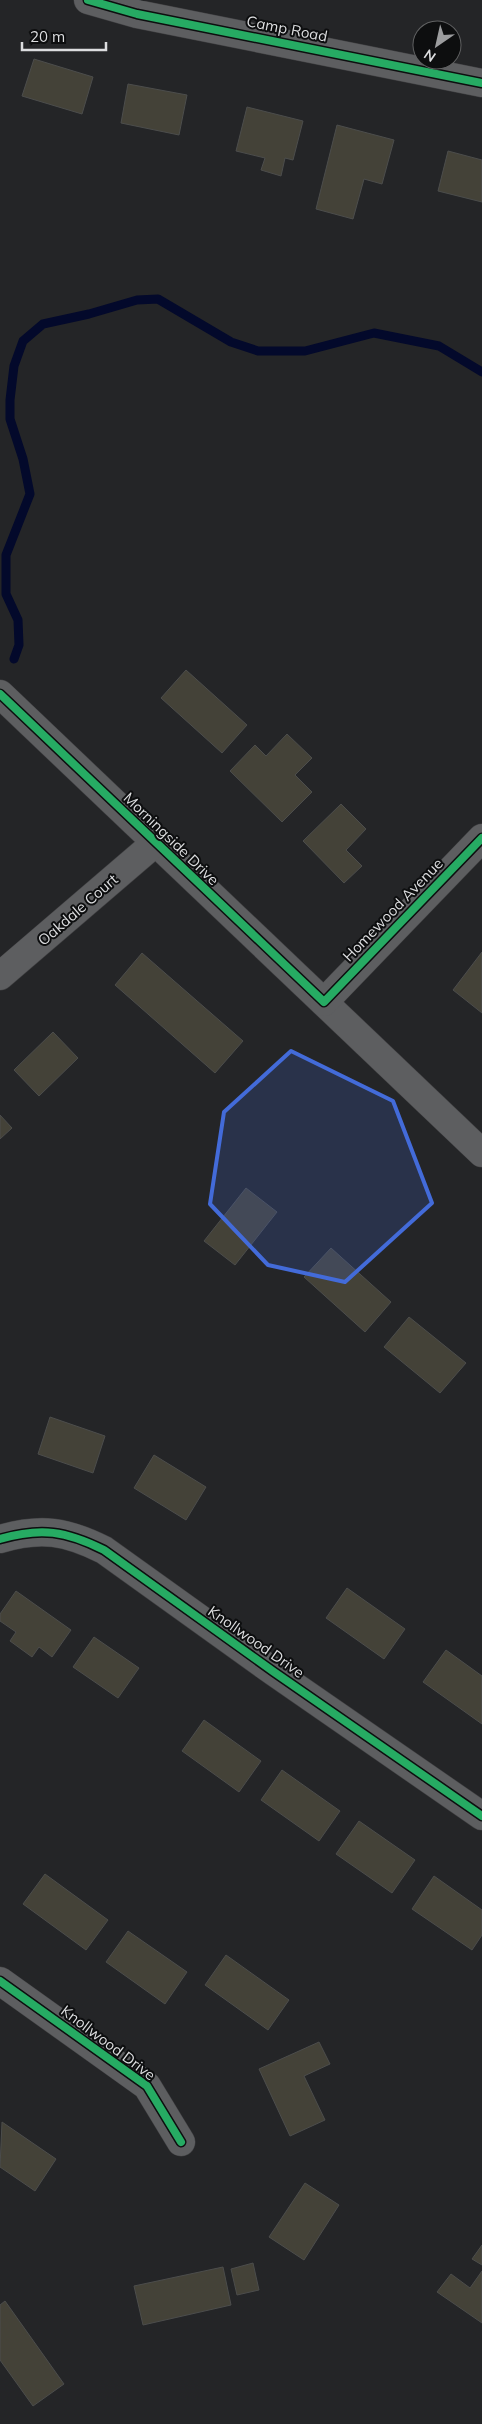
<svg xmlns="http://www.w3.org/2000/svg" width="482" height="2424" font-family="Mulish,sans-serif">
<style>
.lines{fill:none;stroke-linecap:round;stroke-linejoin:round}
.stream{stroke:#03092b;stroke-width:9}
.building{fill:#444238;stroke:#4c4d4c}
.minor-casing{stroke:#3f3f41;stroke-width:29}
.minor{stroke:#5d5e60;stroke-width:28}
.cycleway-casing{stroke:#0d0e0f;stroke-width:11}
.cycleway{stroke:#26ab63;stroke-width:8}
.marked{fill:#436bd9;fill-opacity:0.2;stroke:#436bd9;stroke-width:4;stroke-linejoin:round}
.labels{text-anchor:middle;stroke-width:4;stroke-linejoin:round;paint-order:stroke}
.street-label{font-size:15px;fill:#dcdddf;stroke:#0d0e0f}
</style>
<rect width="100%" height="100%" fill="#242527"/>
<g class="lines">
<polyline class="stream" points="14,659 19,645 18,620 6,594 6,555 30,494 23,459 10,419 10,400 14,366 23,341 43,324 89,314 137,300 158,299 231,342 258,351 305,351 374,333 439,346 482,372"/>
</g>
<g class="building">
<polygon points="34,59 93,77 82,114 22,96"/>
<polygon points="128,84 187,95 179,135 121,123"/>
<polygon points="247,107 303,121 293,160 285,158 281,176 261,170 265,158 236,151"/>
<polygon points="337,125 394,140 382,184 364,179 353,219 316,209"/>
<polygon points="448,151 482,160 482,202 438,191"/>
<polygon points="186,670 247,725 222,753 161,698"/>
<polygon points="287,734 312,758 295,775 312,792 282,822 230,771 255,745 266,756"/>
<polygon points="341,804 366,829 346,850 362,866 344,883 303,841"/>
<polygon points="482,952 482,1013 453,990"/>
<polygon points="142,953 243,1041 215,1073 115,985"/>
<polygon points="53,1032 78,1058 39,1096 14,1070"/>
<polygon points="0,1115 12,1128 0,1139"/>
<polygon points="246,1188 277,1212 235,1265 204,1241"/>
<polygon points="331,1248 391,1302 365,1332 304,1277"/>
<polygon points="409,1317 466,1363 440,1393 384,1347"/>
<polygon points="50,1417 105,1436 93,1473 38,1454"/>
<polygon points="154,1455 206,1487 186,1520 134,1488"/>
<polygon points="347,1588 405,1629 384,1659 326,1618"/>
<polygon points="16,1591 71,1630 52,1657 39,1647 32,1657 10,1641 16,1632 0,1621 0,1614"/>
<polygon points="94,1637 139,1668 118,1698 73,1667"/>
<polygon points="446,1650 482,1676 482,1724 423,1682"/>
<polygon points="204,1720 261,1761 239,1792 182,1751"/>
<polygon points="282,1770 340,1811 319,1841 261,1800"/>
<polygon points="359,1821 415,1860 392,1893 336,1854"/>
<polygon points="45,1874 108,1920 86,1950 23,1904"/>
<polygon points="434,1876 482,1910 482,1935 472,1950 412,1909"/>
<polygon points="128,1931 187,1972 165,2004 106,1962"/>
<polygon points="226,1955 289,2000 268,2030 205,1985"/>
<polygon points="319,2042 330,2064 304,2076 325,2120 290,2136 259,2069"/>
<polygon points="2,2122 56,2159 35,2191 0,2167"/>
<polygon points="305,2183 339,2205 304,2260 269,2237"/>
<polygon points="482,2245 482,2265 472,2259"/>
<polygon points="253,2263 259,2290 237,2295 231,2269"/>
<polygon points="223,2267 231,2305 143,2325 134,2286"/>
<polygon points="482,2271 482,2323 437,2292 451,2274 470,2288"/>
<polygon points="5,2301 64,2384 33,2406 0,2360 0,2305"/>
</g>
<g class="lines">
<defs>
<g id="minor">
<polyline points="88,0 137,14 482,83"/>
<polyline points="0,694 482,1153"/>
<polyline points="0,976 155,843"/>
<polyline points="324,1002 482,838"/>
<path d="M0 1539C41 1527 66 1531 104 1550L274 1672 482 1816"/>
<polyline points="0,1981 147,2086 181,2142"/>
</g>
</defs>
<use href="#minor" class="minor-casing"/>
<use href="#minor" class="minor"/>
<defs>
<g id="cycleway">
<polyline points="88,0 137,14 482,83"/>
<polyline points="0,694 324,1002 482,838"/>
<path d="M0 1539C41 1527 66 1531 104 1550L274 1672 482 1816"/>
<polyline points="0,1981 147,2086 181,2142"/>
</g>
</defs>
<use href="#cycleway" class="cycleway-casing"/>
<use href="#cycleway" class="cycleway"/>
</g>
<path class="marked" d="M291 1051 393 1101 432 1203 345 1282 268 1265 210 1204 224 1112Z"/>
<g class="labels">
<g class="street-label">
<text transform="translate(287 29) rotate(11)" y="5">Camp Road</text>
<text transform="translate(171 839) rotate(44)" y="5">Morningside Drive</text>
<text transform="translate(78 910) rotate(-41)" y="5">Oakdale Court</text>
<text transform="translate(393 910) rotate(-46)" y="5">Homewood Avenue</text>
<text transform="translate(256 1642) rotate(35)" y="5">Knollwood Drive</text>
<text transform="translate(108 2043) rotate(37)" y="5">Knollwood Drive</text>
</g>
</g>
<g transform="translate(437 45) rotate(214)"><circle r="24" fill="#0d0e0f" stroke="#606162"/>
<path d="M0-4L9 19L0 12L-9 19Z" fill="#9c9d9f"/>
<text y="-8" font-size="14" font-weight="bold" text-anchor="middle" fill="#dcdddf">N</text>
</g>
<path d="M22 42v8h84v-8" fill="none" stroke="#dcdddf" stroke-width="2.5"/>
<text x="30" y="42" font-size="15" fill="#dcdddf" stroke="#0d0e0f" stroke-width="4" paint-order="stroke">20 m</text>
</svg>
